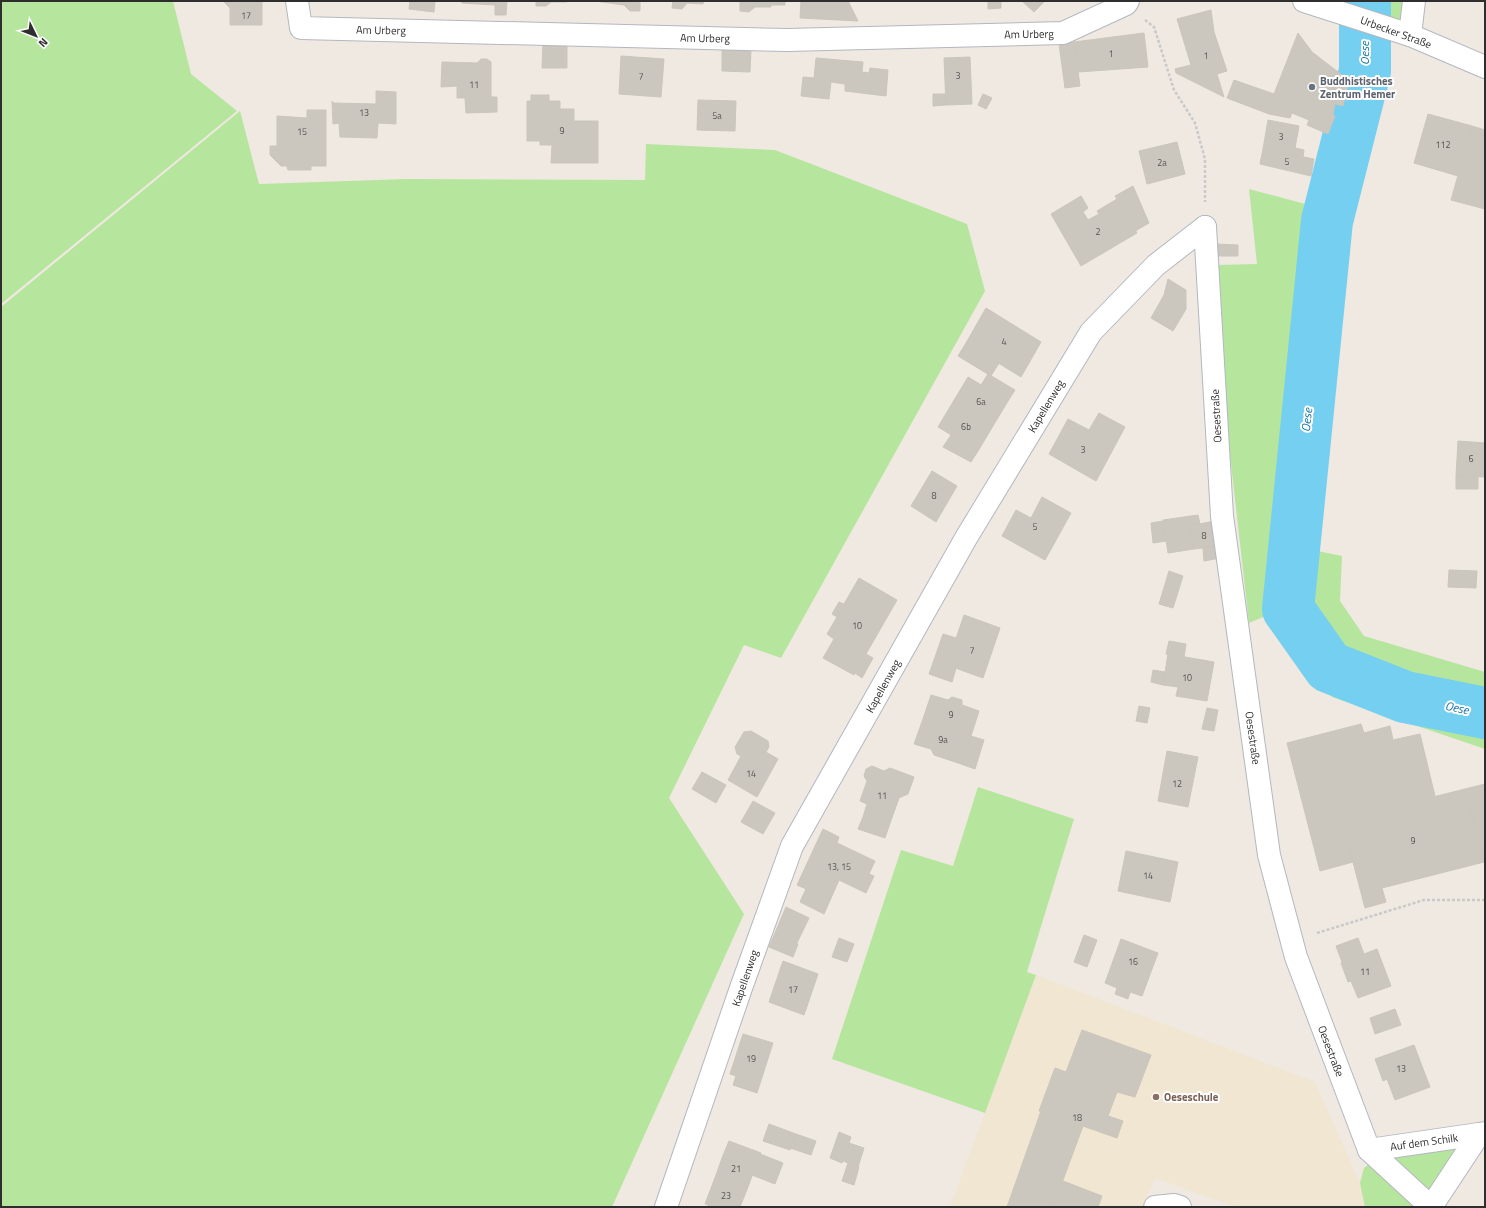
<svg xmlns="http://www.w3.org/2000/svg" width="1486" height="1208" font-family="'Titillium Web',sans-serif">
<style>
.education{fill:#f0e6d1}
.green{fill:#b6e59e}
.lines{fill:none;stroke-linecap:round;stroke-linejoin:round}
.river{stroke:#75cff0;stroke-width:52}
.building{fill:#cbc7bf;stroke:#cbc5ba}
.minor-casing{stroke:#b4b7c1;stroke-width:24}
.path{stroke:#c9c9c9;stroke-width:2.5;stroke-dasharray:3 2;stroke-linecap:butt}
.minor{stroke:#fff;stroke-width:22}
.worship-dot{fill:#6b7280;stroke:#fff;stroke-width:1.5}
.education-dot{fill:#8d6e63;stroke:#fff;stroke-width:1.5}
.labels{text-anchor:middle;stroke-width:4;stroke-linejoin:round;paint-order:stroke}
.number-label{font-size:9px;fill:#555452}
.street-label{font-size:11px;fill:#2e2e2e;stroke:#fff}
.worship-label{font-size:11px;font-weight:bold;fill:#5b616d;stroke:#fff;text-anchor:start}
.education-label{font-size:11px;font-weight:bold;fill:#785e54;stroke:#fff;text-anchor:start}
.water-label{font-size:12px;font-style:italic;fill:#0d6fa3;stroke:#fff}
</style>
<rect width="100%" height="100%" fill="#efe9e1"/>
<polygon class="education" points="1036,975 1315,1082 1360,1183 1365,1207 1236,1207 1155,1178 1142,1207 950,1207"/>
<g class="green">
<polygon points="1,1 173,1 191,74 237,111 1,304"/>
<polygon points="1352,1 1403,1 1402,23 1351,6"/>
<polygon points="240,111 259,184 407,179 645,180 646,144 775,150 967,224 985,291 781,658 744,645 669,798 744,914 612,1207 1,1207 1,307"/>
<polygon points="1249,189 1320,208 1280,610 1249,623 1229,446 1216,265 1257,264"/>
<polygon points="1303,548 1342,556 1340,601 1364,636 1485,672 1485,749 1332,697 1310,669 1285,623 1298,602"/>
<polygon points="978,787 1074,819 1027,972 1036,975 985,1113 832,1059 901,850 953,866"/>
<polygon points="1465,1142 1424,1207 1365,1207 1360,1183 1364,1168 1382,1154"/>
</g>
<g class="lines">
<polyline class="river" points="1365,1 1365,71 1327,221 1288,609 1329,667 1405,697 1485,713"/>
</g>
<g class="building">
<polygon points="223,1 262,1 262,25 230,25 230,8"/>
<polygon points="410,1 435,1 434,12 409,9"/>
<polygon points="460,1 495,1 495,5 462,3"/>
<polygon points="495,1 507,1 506,15 495,15"/>
<polygon points="536,1 567,1 567,2 551,2 546,6 536,6"/>
<polygon points="595,1 640,1 640,11 630,11 624,5"/>
<polygon points="673,1 704,1 703,4 687,3 682,9 672,8"/>
<polygon points="740,1 771,1 771,7 755,7 749,12 740,11"/>
<rect x="771" y="1" width="14" height="4"/>
<polygon points="801,1 848,1 858,21 800,18"/>
<polygon points="988,1 1001,1 1001,8 988,9"/>
<polygon points="1022,1 1045,1 1034,12"/>
<polygon points="1211,10 1214,32 1227,71 1217,74 1224,97 1176,73 1175,69 1191,65 1177,19"/>
<polygon points="1144,33 1148,67 1078,72 1074,42"/>
<polygon points="1298,33 1312,52 1342,75 1350,77 1343,106 1335,104 1333,115 1335,116 1328,134 1307,125 1309,120 1292,113 1290,118 1269,114 1227,98 1234,80 1274,94"/>
<polygon points="1074,42 1080,86 1065,88 1059,44"/>
<polygon points="543,43 567,44 567,68 542,68"/>
<polygon points="722,49 751,50 750,72 722,71"/>
<polygon points="621,56 664,59 661,97 619,94"/>
<polygon points="970,57 972,104 946,105 944,58"/>
<polygon points="816,58 863,62 862,72 869,73 870,68 888,70 886,96 845,91 845,84 831,82 829,99 801,96 803,77 814,78"/>
<polygon points="481,59 487,59 491,62 491,97 497,97 497,112 466,113 465,98 457,98 457,83 457,86 441,87 442,62 477,63"/>
<polygon points="376,91 396,92 396,124 378,123 377,138 340,137 339,123 333,124 332,101 333,103 376,104"/>
<polygon points="933,94 946,94 946,105 933,106"/>
<polygon points="983,94 992,98 986,109 978,105"/>
<polygon points="531,95 549,95 549,101 560,101 560,109 574,109 574,121 598,121 598,163 551,163 552,145 540,145 540,141 527,141 527,101 531,101"/>
<polygon points="698,100 736,101 735,131 697,130"/>
<polygon points="307,110 326,110 326,166 311,166 311,170 288,170 287,166 281,166 270,155 270,146 277,146 277,116 307,118"/>
<polygon points="1428,114 1472,126 1458,176 1414,163"/>
<polygon points="1268,120 1299,126 1295,148 1304,150 1303,157 1263,149"/>
<polygon points="1472,126 1485,130 1485,209 1451,200"/>
<polygon points="1177,142 1185,174 1147,184 1139,151"/>
<polygon points="1263,149 1314,159 1311,176 1260,164"/>
<polygon points="1133,186 1149,223 1135,231 1115,196"/>
<polygon points="1081,196 1088,208 1083,212 1088,220 1099,214 1097,211 1117,199 1137,233 1081,266 1051,214"/>
<polygon points="1217,244 1238,245 1238,256 1217,256"/>
<polygon points="1168,279 1186,290 1186,309 1164,295"/>
<polygon points="1164,295 1186,309 1173,331 1151,318"/>
<polygon points="986,308 1041,342 1021,377 966,343"/>
<polygon points="966,343 999,363 991,376 958,356"/>
<polygon points="988,374 1015,390 1008,401 981,385"/>
<polygon points="968,377 1008,401 993,426 953,402"/>
<polygon points="953,402 993,426 978,451 938,427"/>
<polygon points="1099,413 1125,427 1096,481 1049,454 1068,419 1089,430"/>
<polygon points="951,435 978,451 971,462 943,447"/>
<polygon points="1458,441 1485,443 1485,477 1456,476"/>
<polygon points="932,471 957,486 936,522 911,506"/>
<polygon points="1456,476 1478,477 1478,489 1456,489"/>
<polygon points="1042,497 1071,513 1045,560 1002,536 1016,510 1031,518"/>
<polygon points="1198,515 1200,524 1190,526 1194,549 1168,553 1163,520"/>
<polygon points="1163,521 1166,541 1153,543 1151,523"/>
<polygon points="1214,521 1219,546 1194,549 1190,526"/>
<polygon points="1219,546 1221,558 1204,561 1203,548"/>
<polygon points="1449,570 1477,571 1476,588 1448,587"/>
<polygon points="1169,571 1183,576 1173,608 1159,604"/>
<polygon points="859,578 897,600 866,654 873,658 862,678 855,673 854,675 823,658 834,639 827,634 837,617 832,614 839,602 844,604"/>
<polygon points="964,615 1000,628 983,678 947,665"/>
<polygon points="943,634 956,638 947,664 934,660"/>
<polygon points="1169,641 1186,644 1184,657 1166,654"/>
<polygon points="1168,654 1214,662 1207,701 1176,696 1178,687 1163,685"/>
<polygon points="934,660 956,668 952,682 929,674"/>
<polygon points="1153,670 1165,672 1163,685 1151,682"/>
<polygon points="931,695 948,700 952,697 962,700 962,705 979,711 971,736 923,719"/>
<polygon points="1139,706 1150,708 1147,723 1136,721"/>
<polygon points="1207,708 1218,710 1214,731 1202,729"/>
<polygon points="923,719 971,736 961,764 934,755 931,749 914,744"/>
<polygon points="1361,724 1364,733 1390,726 1393,740 1420,734 1435,796 1342,820 1353,862 1320,871 1287,743"/>
<polygon points="751,731 768,741 769,747 766,752 750,743 741,756 737,754 735,747 744,732"/>
<polygon points="971,736 984,740 975,769 961,764"/>
<polygon points="750,743 778,759 757,797 728,780 741,756 742,756"/>
<polygon points="1167,751 1198,757 1188,807 1158,801"/>
<polygon points="872,766 884,771 890,768 914,777 908,794 899,798 889,826 863,817 867,804 860,801 867,781 864,776 866,769"/>
<polygon points="702,772 726,785 716,803 692,789"/>
<polygon points="1485,784 1485,865 1465,789"/>
<polygon points="1465,789 1484,862 1382,888 1386,902 1365,908 1342,820"/>
<polygon points="753,801 775,813 763,834 741,822"/>
<polygon points="863,817 889,826 885,838 858,829"/>
<polygon points="823,829 839,837 837,843 875,861 869,874 874,876 866,893 839,880 824,914 800,902 806,889 797,885"/>
<polygon points="1126,851 1178,862 1170,902 1118,891"/>
<polygon points="786,907 809,918 797,943 775,933"/>
<polygon points="775,933 798,944 793,957 769,947"/>
<polygon points="1084,935 1097,940 1087,967 1074,962"/>
<polygon points="839,938 854,944 847,962 832,957"/>
<polygon points="1358,938 1364,954 1342,962 1336,946"/>
<polygon points="1121,939 1158,953 1142,996 1130,992 1128,999 1115,994 1117,988 1105,983"/>
<polygon points="1377,949 1391,986 1358,998 1351,981 1348,982 1341,963"/>
<polygon points="783,961 818,974 804,1015 769,1002"/>
<polygon points="1395,1009 1401,1025 1375,1034 1370,1018"/>
<polygon points="1082,1030 1151,1055 1135,1097 1117,1092 1108,1116 1123,1121 1117,1138 1083,1126 1053,1207 1007,1207 1041,1111 1039,1111 1055,1068 1066,1072"/>
<polygon points="743,1034 773,1043 757,1093 733,1085 736,1076 730,1074"/>
<polygon points="1414,1045 1430,1087 1395,1100 1387,1079 1383,1081 1375,1059"/>
<polygon points="769,1124 796,1134 790,1150 763,1141"/>
<polygon points="839,1132 851,1137 842,1163 830,1158"/>
<polygon points="796,1134 816,1141 811,1155 790,1148"/>
<polygon points="729,1141 761,1153 758,1159 740,1152 736,1164 722,1158"/>
<polygon points="849,1143 864,1148 858,1167 843,1161"/>
<polygon points="740,1152 758,1159 748,1187 716,1175 722,1158 736,1164"/>
<polygon points="760,1154 783,1163 775,1184 752,1175"/>
<polygon points="848,1163 859,1167 854,1185 842,1181"/>
<polygon points="716,1175 748,1187 740,1207 713,1207 705,1204"/>
<polygon points="1063,1181 1102,1196 1098,1207 1053,1207"/>
</g>
<g class="lines">
<defs>
<g id="minor">
<polyline points="297,1 301,28 787,40 1063,33 1126,4 1128,1"/>
<polyline points="1304,1 1410,35 1485,67"/>
<polyline points="1410,35 1414,1"/>
<polyline points="1205,227 1222,516 1269,855 1296,957 1369,1150 1431,1207"/>
<polyline points="1369,1150 1479,1134"/>
<polyline points="666,1207 741,988 792,846 966,538 1091,332 1156,265 1205,227"/>
<polyline points="1155,1207 1174,1205 1180,1207"/>
<polyline points="1431,1207 1479,1134 1485,1133"/>
</g>
</defs>
<use href="#minor" class="minor-casing"/>
<g class="path">
<polyline points="1145,20 1154,27 1174,90 1195,123 1205,159 1205,202"/>
<polyline points="1317,933 1424,900 1485,900"/>
</g>
<use href="#minor" class="minor"/>
</g>
<circle class="worship-dot" cx="1312" cy="87" r="4"/>
<circle class="education-dot" cx="1156" cy="1097" r="4"/>
<g class="labels">
<g class="number-label">
<text x="246" y="19">17</text>
<text x="1111" y="57">1</text>
<text x="1206" y="59">1</text>
<text x="958" y="79">3</text>
<text x="641" y="80">7</text>
<text x="474" y="88">11</text>
<text x="364" y="116">13</text>
<text x="717" y="119">5a</text>
<text x="562" y="134">9</text>
<text x="302" y="135">15</text>
<text x="1281" y="140">3</text>
<text x="1443" y="148">112</text>
<text x="1287" y="165">5</text>
<text x="1162" y="166">2a</text>
<text x="1098" y="235">2</text>
<text x="1004" y="345">4</text>
<text x="981" y="405">6a</text>
<text x="966" y="430">6b</text>
<text x="1083" y="453">3</text>
<text x="1471" y="462">6</text>
<text x="934" y="499">8</text>
<text x="1035" y="530">5</text>
<text x="1204" y="539">8</text>
<text x="857" y="629">10</text>
<text x="972" y="654">7</text>
<text x="1187" y="681">10</text>
<text x="951" y="718">9</text>
<text x="943" y="743">9a</text>
<text x="751" y="777">14</text>
<text x="1177" y="787">12</text>
<text x="882" y="799">11</text>
<text x="1413" y="844">9</text>
<text x="839" y="870">13, 15</text>
<text x="1148" y="879">14</text>
<text x="1133" y="965">16</text>
<text x="1365" y="975">11</text>
<text x="793" y="993">17</text>
<text x="751" y="1062">19</text>
<text x="1401" y="1072">13</text>
<text x="1077" y="1121">18</text>
<text x="736" y="1172">21</text>
<text x="726" y="1199">23</text>
</g>
<g class="street-label">
<text transform="translate(381 30) rotate(1)" y="4">Am Urberg</text>
<text transform="translate(1396 32) rotate(20)" y="4">Urbecker Straße</text>
<text transform="translate(1029 34) rotate(-1)" y="4">Am Urberg</text>
<text transform="translate(705 38) rotate(1)" y="4">Am Urberg</text>
<text transform="translate(1046 406) rotate(-59)" y="4">Kapellenweg</text>
<text transform="translate(1216 416) rotate(-93)" y="4">Oesestraße</text>
<text transform="translate(883 686) rotate(-61)" y="4">Kapellenweg</text>
<text transform="translate(1253 738) rotate(82)" y="4">Oesestraße</text>
<text transform="translate(745 978) rotate(-71)" y="4">Kapellenweg</text>
<text transform="translate(1331 1051) rotate(69)" y="4">Oesestraße</text>
<text transform="translate(1424 1142) rotate(-8)" y="4">Auf dem Schilk</text>
</g>
<g class="worship-label">
<text x="1320" y="85">Buddhistisches<tspan x="1320" dy="13">Zentrum Hemer</tspan></text>
</g>
<g class="education-label">
<text x="1164" y="1101">Oeseschule</text>
</g>
<g class="water-label">
<text transform="translate(1365 53) rotate(-90)" y="4">Oese</text>
<text transform="translate(1307 420) rotate(-84)" y="4">Oese</text>
<text transform="translate(1457 708) rotate(12)" y="4">Oese</text>
</g>
</g>
<rect width="1486" height="1208" fill="none" stroke="#2e2e2e" stroke-width="4"/>
<g transform="translate(36 36) rotate(133)" stroke="#ffffff" stroke-width="3" paint-order="stroke">
<path d="M0-3L7 15L0 10L-7 15Z" fill="#2e2e2e"/>
<text y="-6" font-size="11" font-weight="bold" text-anchor="middle" fill="#2e2e2e">N</text>
</g>
</svg>
